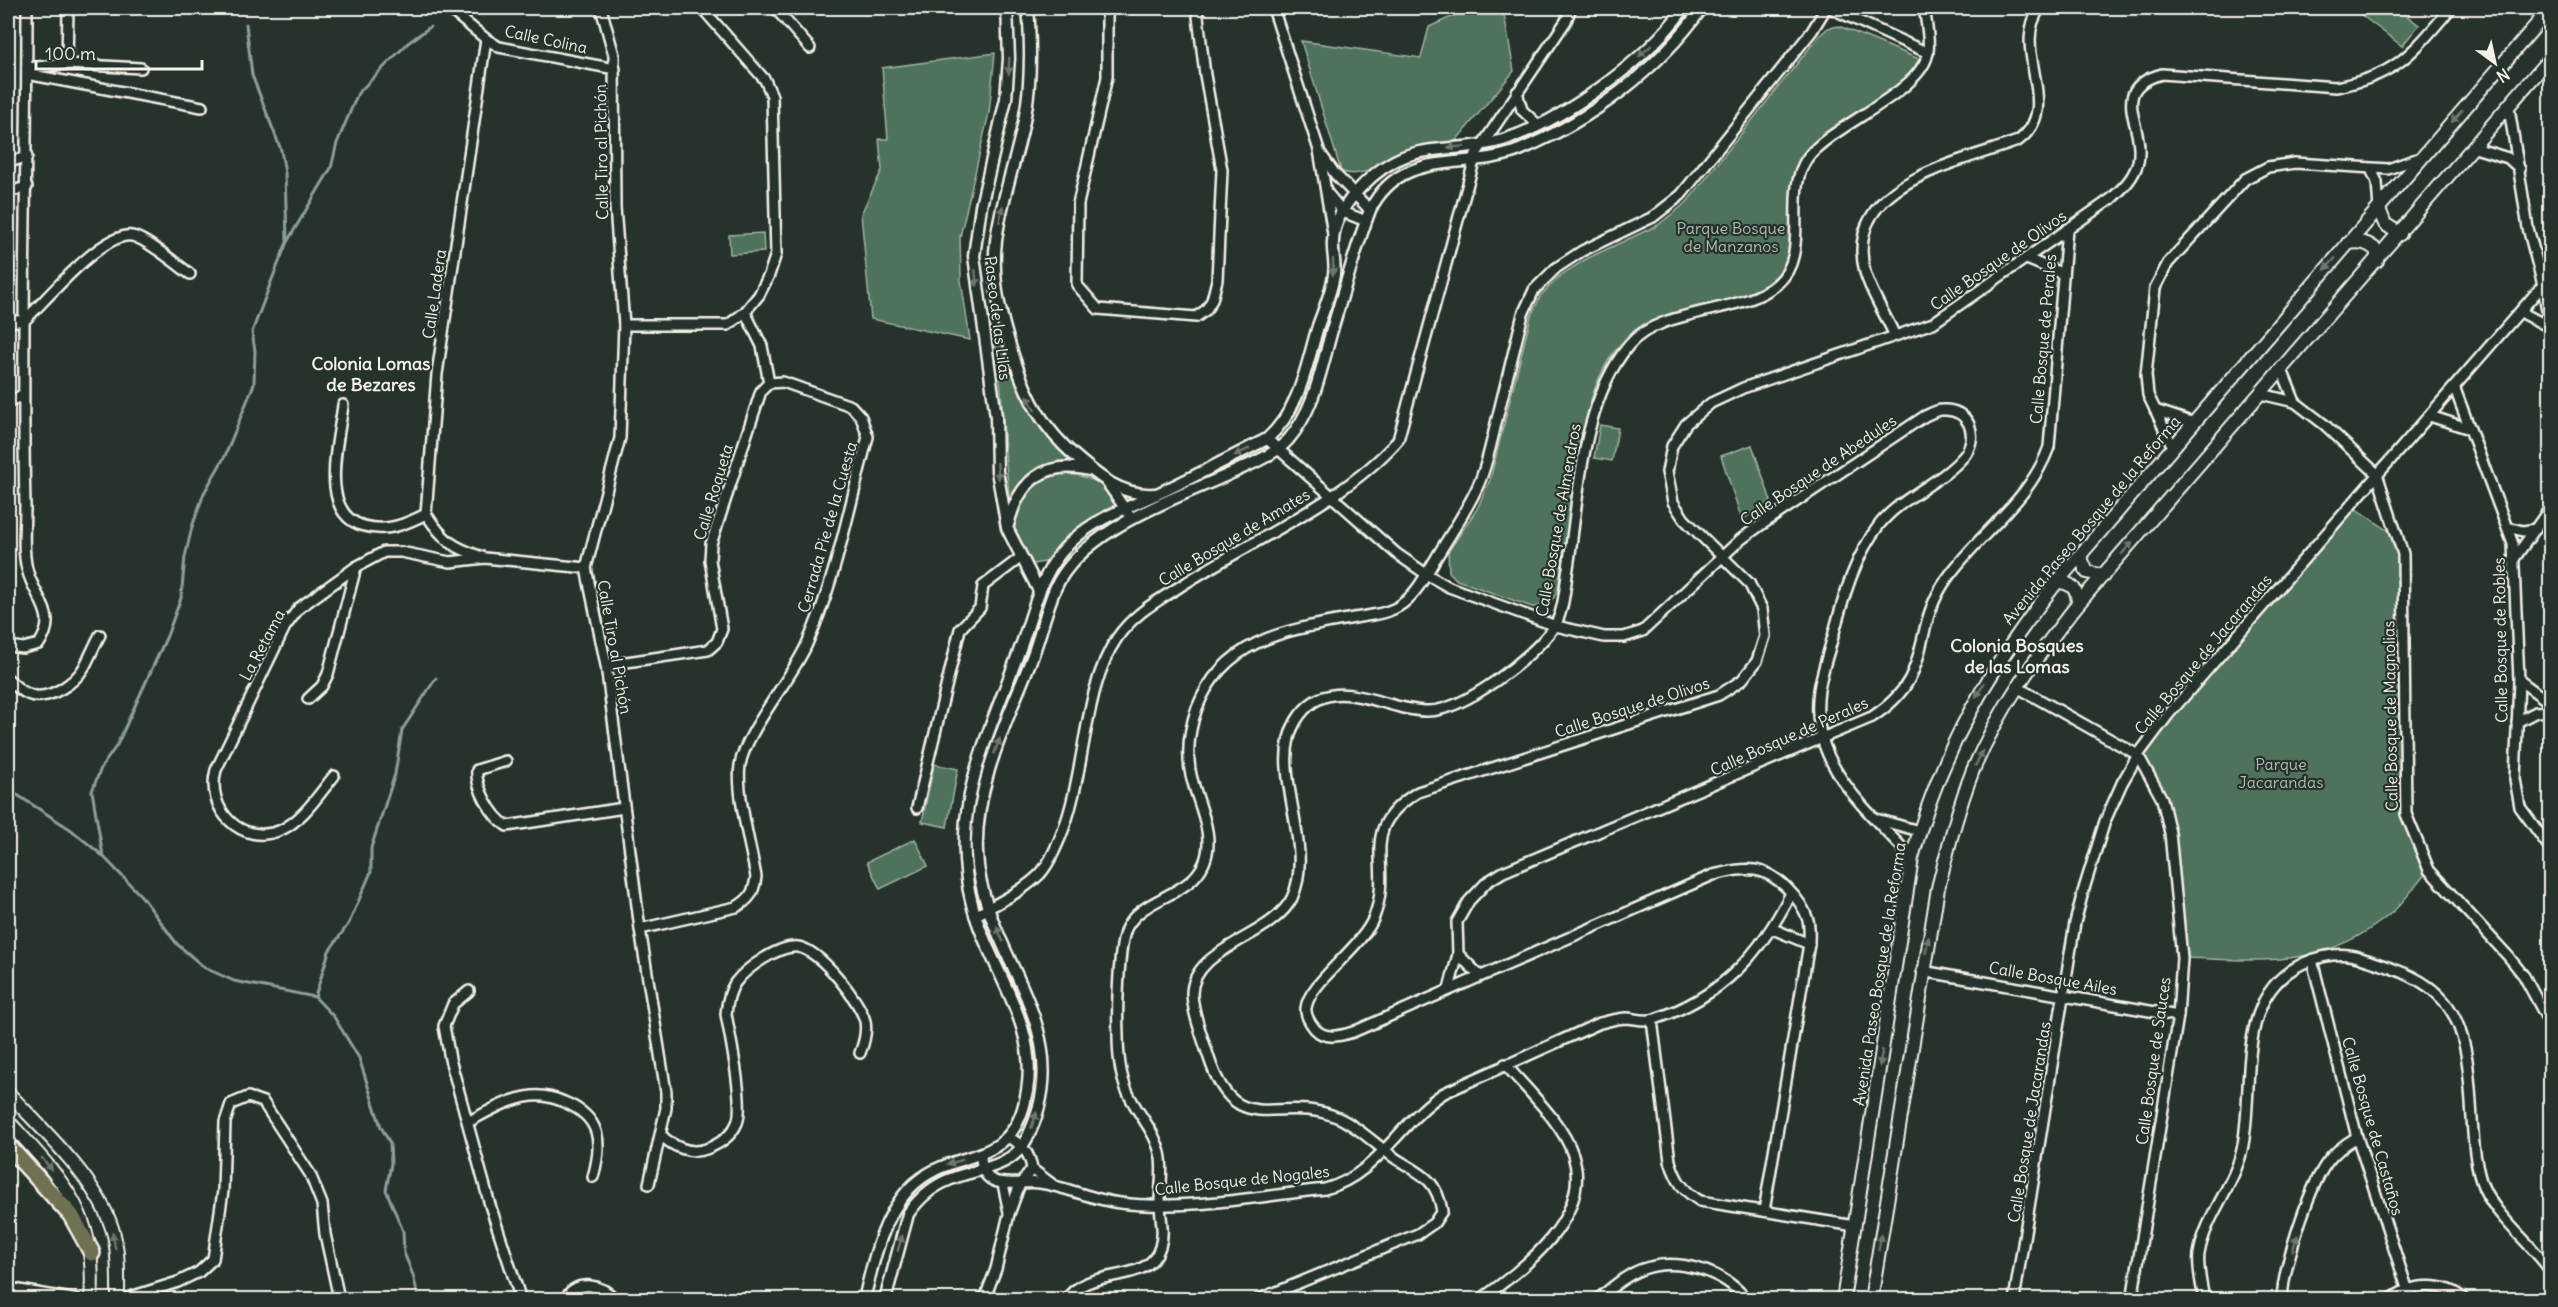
<svg xmlns="http://www.w3.org/2000/svg" width="2558" height="1307" font-family="Delius,sans-serif">
<style>
.green{fill:#4f725d;stroke:#a2b2a2;stroke-width:1.5}
.lines{fill:none;stroke-linecap:round;stroke-linejoin:round}
.stream{stroke:#8c9f9e;stroke-width:3}
.minor-casing{stroke:#f4f1e8;stroke-width:14}
.tertiary-casing{stroke:#f4f1e8;stroke-width:15}
.secondary-casing{stroke:#f4f1e8;stroke-width:16}
.trunk-casing{stroke:#f4f1e8;stroke-width:20}
.minor{stroke:#26332d;stroke-width:9}
.tertiary{stroke:#26332d;stroke-width:10}
.secondary{stroke:#26332d;stroke-width:12}
.trunk{stroke:#706f52;stroke-width:15}
.oneway{fill:#6e766e}
.labels{text-anchor:middle;stroke-width:4.5;stroke-linejoin:round;paint-order:stroke}
.street-label{font-size:16px;fill:#f4f1e8;stroke:#26332d}
.park-label{font-size:16px;fill:#b2beb0;stroke:#26332d}
.neighbourhood-label{font-size:18px;font-weight:bold;fill:#f4f1e8;stroke:#26332d}
</style>
<rect width="100%" height="100%" fill="#26332d"/>
<filter id="ink" filterUnits="userSpaceOnUse"><feTurbulence type="fractalNoise" baseFrequency=".0167" numOctaves="2"/><feDisplacementMap in="SourceGraphic" scale="12" xChannelSelector="R" yChannelSelector="G"/><feConvolveMatrix kernelMatrix="1 2 1 2 8 2 1 2 1" color-interpolation-filters="sRGB"/></filter>
<g filter="url(#ink)">
<g class="green">
<path d="M1471 8H1503L1514 71 1454 143C1438 143 1423 144 1407 150 1388 157 1362 182 1341 171L1301 41 1421 58 1429 27Z"/>
<polygon points="2365,8 2396,8 2419,25 2402,46 2360,14"/>
<path d="M1839 26 1919 59C1896 105 1825 116 1799 161 1779 195 1804 253 1773 279 1749 301 1678 308 1644 324 1589 358 1583 432 1574 489 1569 522 1563 556 1558 590 1553 602 1544 607 1532 607L1457 580 1449 572 1448 552 1477 509 1490 480 1531 316 1541 295 1561 275 1586 259 1658 225 1687 202 1819 36 1828 28Z"/>
<polygon points="995,53 989,113 960,237 961,280 970,340 871,319 861,214 882,170 879,139 888,139 882,68"/>
<polygon points="763,233 764,252 730,254 729,235"/>
<path d="M1002 339C1018 389 1030 425 1072 460 1044 462 1024 476 1010 500 1002 447 1005 394 994 341Z"/>
<polygon points="1600,425 1618,428 1612,461 1594,458"/>
<polygon points="1752,445 1771,501 1742,520 1721,456"/>
<path d="M1072 473 1101 483 1118 507 1099 514 1078 528 1045 562 1032 564 1014 529C1021 498 1036 474 1072 473Z"/>
<path d="M2350 505 2398 537 2406 813 2429 870C2416 884 2404 903 2389 915 2322 970 2262 960 2182 958L2169 828 2151 777 2138 755Z"/>
<polygon points="934,764 958,769 947,827 922,822"/>
<polygon points="915,839 928,866 880,889 867,862"/>
</g>
<g class="lines">
<g class="stream">
<polyline points="246,24 252,75 281,150 285,173 287,240"/>
<polyline points="8,789 70,829 103,856 143,898 177,944 205,968 234,981 315,997 334,1017 359,1058 381,1127 390,1143 391,1164 386,1190 403,1231 404,1253 413,1275 419,1300"/>
<polyline points="103,856 92,791 101,768 117,745 167,636 181,598 185,557 192,527 204,493 225,456 254,384 255,351 252,332 271,282 287,242 331,168 337,143 358,93 408,43 430,27"/>
<polyline points="315,997 329,951 349,923 371,872 371,848 395,774 402,730 436,678"/>
</g>
<defs>
<g id="minor">
<polyline points="448,8 486,39 499,47 615,69"/>
<polyline points="601,8 614,55 615,207 624,325 620,438 586,568 606,665 640,929 666,1092 666,1108 649,1184"/>
<polyline points="775,8 810,48"/>
<polyline points="1107,8 1107,77 1078,204 1077,285 1098,309 1196,317 1206,310 1212,300 1217,280 1222,170 1205,75 1197,8"/>
<polyline points="1273,8 1319,150 1333,234"/>
<polyline points="1830,8 1928,53"/>
<polyline points="67,64 68,8"/>
<polyline points="27,68 67,64 141,68"/>
<polyline points="27,74 202,107"/>
<polyline points="1517,92 1522,110 1538,125"/>
<polyline points="2509,108 2528,228 2543,285 2550,332"/>
<polyline points="2475,148 2508,158 2520,169"/>
<polyline points="1321,154 1335,174 1370,210"/>
<polyline points="8,162 27,157"/>
<polyline points="2371,169 2377,182 2379,209"/>
<polyline points="8,192 27,187"/>
<polyline points="1328,194 1343,212 1366,221"/>
<polyline points="2027,259 2063,274"/>
<polyline points="745,312 762,346 769,383"/>
<polyline points="2521,312 2549,327"/>
<path d="M8 322 25 320C47 299 102 232 132 236 145 238 178 265 190 274"/>
<polyline points="624,325 728,325 745,312 759,295 769,275 776,254 772,96 765,80 702,8"/>
<path d="M1894 334C1885 314 1871 293 1865 272 1842 183 1958 163 2018 141 2065 106 2009 51 2040 8"/>
<polyline points="2282,370 2295,402"/>
<polyline points="2455,389 2513,544 2519,680 2515,779 2520,807 2550,848"/>
<polyline points="2261,394 2295,402 2325,425 2377,474 2403,554 2406,814 2429,870 2508,956 2524,976 2550,1024"/>
<polyline points="8,403 22,395"/>
<path d="M343 405C339 440 317 514 364 526 387 532 404 525 426 514"/>
<polyline points="2155,410 2194,423"/>
<polyline points="2430,416 2470,429"/>
<path d="M1267 439 1397 554 1426 574 1449 587 1556 626 1604 637H1624L1643 631 1740 540 1758 527 1925 416C1930 414 1936 410 1942 410 1969 408 1980 436 1964 456 1940 484 1902 496 1879 525 1856 555 1845 592 1835 629 1830 649 1822 670 1819 690 1808 764 1868 810 1912 858"/>
<polyline points="2173,447 2148,395 2146,375 2155,288 2168,263 2245,179 2268,167 2295,163 2388,169 2419,158"/>
<polyline points="1105,480 1128,513"/>
<polyline points="2507,527 2523,531 2536,529"/>
<path d="M482 557C452 547 444 541 426 514L437 374 486 39"/>
<polyline points="2514,559 2550,508"/>
<path d="M8 646 23 648 39 644C60 614 34 599 27 569 22 550 25 526 25 506 21 340 27 174 27 8"/>
<path d="M606 665 708 650 717 642 722 629 710 560 711 544 761 391 769 383 783 382 851 406 861 417 868 437C849 506 836 581 806 646 791 679 745 733 740 765 736 794 751 847 756 877 754 893 749 900 736 907L640 929"/>
<path d="M8 679C15 686 25 695 35 696 52 698 74 683 83 669 89 659 94 646 100 635"/>
<polyline points="2519,680 2550,703"/>
<polyline points="2017,687 2138,755 2162,799 2170,833 2182,958 2178,1016 2132,1300"/>
<polyline points="308,699 322,686 328,674 356,567"/>
<polyline points="2517,722 2536,712 2550,711"/>
<path d="M506 761 477 770C475 787 492 817 507 826L624 808"/>
<path d="M334 776C319 794 303 820 281 830 242 847 205 809 216 770L285 627 299 608 356 567 384 552H401L450 562 485 558 586 568"/>
<polyline points="917,808 960,629 980,608 983,586 1020,558"/>
<polyline points="1876,819 1919,831"/>
<path d="M975 916C997 903 1022 892 1040 874 1049 864 1055 850 1060 838 1086 778 1082 689 1117 638 1134 613 1159 600 1184 584 1252 540 1345 501 1398 440L1476 154 1566 21 1571 8"/>
<polyline points="1773,929 1809,944"/>
<polyline points="1458,954 1480,976"/>
<polyline points="2312,960 2357,1137 2411,1300"/>
<polyline points="1922,971 2178,1016"/>
<path d="M1449 989 1458 954 1457 922 1469 901 1487 882 1503 872 1872 717C1936 676 1909 634 1946 580 1978 533 2029 503 2049 447L2067 229"/>
<polyline points="469,991 453,1004 444,1026 450,1059 490,1205 521,1300"/>
<path d="M1652 1020 1670 1161C1676 1180 1682 1190 1700 1201L1855 1226"/>
<path d="M468 1122C489 1111 508 1099 532 1096 542 1095 555 1098 564 1102 601 1117 603 1142 593 1177"/>
<path d="M661 1135C672 1146 690 1155 706 1149 720 1144 731 1137 737 1123 745 1106 730 1036 726 1014 727 1003 729 992 735 983 746 968 779 945 798 947 820 950 860 1001 865 1021 867 1032 864 1043 860 1053"/>
<path d="M1007 1137C1022 1143 1030 1154 1032 1169L1052 1184"/>
<path d="M981 1155C981 1195 1016 1180 1040 1183 1067 1187 1093 1200 1120 1203 1186 1211 1260 1196 1325 1189 1378 1175 1400 1121 1444 1093L1600 1023C1609 1021 1618 1018 1627 1018 1636 1019 1647 1022 1655 1019 1721 997 1761 954 1791 893"/>
<polyline points="1003,1184 1009,1212"/>
<path d="M1764 1211 1809 944C1809 936 1810 928 1808 920 1802 900 1777 873 1755 870 1740 868 1727 872 1713 875L1353 1032C1340 1036 1325 1040 1315 1029 1310 1023 1305 1016 1306 1008 1309 982 1363 947 1374 917 1395 863 1354 831 1418 792L1719 695 1742 680 1757 661 1765 636 1762 609 1749 583 1684 519 1673 502 1667 472 1672 446 1686 424 1711 403 1743 388 1933 323 2111 199C2123 188 2134 178 2138 162 2146 125 2106 89 2162 74L2336 87C2397 76 2413 52 2451 8"/>
<polyline points="8,1288 78,1300"/>
<polyline points="121,1300 178,1282 199,1272 213,1259 223,1191 225,1122 231,1104 248,1097 263,1102 310,1174 322,1204 325,1234 338,1294"/>
<path d="M564 1300C577 1278 601 1284 616 1300"/>
<polyline points="984,1300 996,1269 1009,1214 1020,1184 1032,1169"/>
<path d="M1066 1300C1089 1264 1147 1288 1160 1247 1165 1231 1160 1218 1160 1203 1160 1188 1163 1173 1161 1158 1157 1132 1137 1114 1127 1091 1120 1075 1118 1051 1118 1034 1117 1013 1118 944 1127 927 1143 897 1190 896 1204 863 1217 833 1195 800 1190 770 1187 749 1190 727 1197 708 1225 637 1289 630 1354 618 1370 615 1389 614 1402 604 1417 593 1427 573 1436 558 1451 533 1469 508 1480 481 1488 461 1492 440 1497 419 1506 384 1514 349 1523 314L1534 290 1556 268 1582 251 1653 217 1681 195 1812 31 1826 8"/>
<path d="M1257 1300 1418 1234 1434 1223 1442 1211C1437 1180 1423 1175 1398 1160 1377 1147 1361 1128 1339 1118 1279 1091 1236 1145 1208 1055 1202 1036 1193 1014 1192 994 1192 947 1272 938 1292 898 1317 845 1267 768 1296 721 1328 667 1385 712 1428 711 1464 711 1533 657 1553 628 1564 614 1565 585 1568 568 1579 495 1581 403 1629 345 1660 307 1742 315 1777 284 1813 253 1781 194 1808 157 1833 124 1923 92 1928 52 1930 39 1926 21 1924 8"/>
<path d="M1480 1300C1524 1268 1593 1217 1573 1155 1563 1123 1526 1089 1505 1064"/>
<path d="M1597 1300C1610 1289 1625 1276 1640 1270 1676 1256 1723 1270 1747 1300"/>
<polyline points="2014,1300 2075,923 2083,892 2105,821 2122,783 2138,755 2168,715 2543,285"/>
<path d="M2204 1300C2202 1286 2197 1268 2199 1254 2205 1217 2234 1186 2242 1150 2256 1086 2232 996 2304 963 2321 956 2342 951 2361 958 2391 968 2423 976 2444 1001 2481 1044 2464 1128 2481 1181 2491 1213 2531 1243 2550 1270"/>
<path d="M2282 1300C2283 1268 2308 1190 2326 1164 2334 1152 2345 1144 2357 1137"/>
<path d="M2390 1300C2411 1283 2444 1281 2465 1300"/>
</g>
<g id="tertiary">
<polyline points="1007,8 1009,58 1006,99 981,206 974,256 996,417 997,471 1002,499 1007,528 1039,591"/>
<path d="M1028 8C1031 45 1032 83 1024 121 1016 161 1001 200 996 241 991 282 1002 323 1015 361 1028 400 1044 429 1075 456 1098 476 1121 496 1154 494"/>
<path d="M1008 525C1019 480 1044 460 1090 470"/>
<path d="M864 1300C873 1262 882 1218 909 1189 953 1143 1014 1174 1027 1091 1039 1022 988 967 972 904 947 809 990 733 1021 646 1035 608 1041 568 1073 540 1098 517 1130 507 1159 493 1196 476 1231 457 1267 439 1300 409 1306 367 1318 326 1324 309 1332 291 1334 274 1336 263 1332 253 1333 242 1333 222 1347 201 1361 187 1411 135 1445 157 1503 140 1564 121 1648 59 1684 8"/>
<path d="M885 1300 908 1214C919 1198 932 1186 951 1179 977 1168 1011 1169 1026 1140 1084 1029 981 955 977 853 974 784 1009 717 1033 655 1041 633 1046 610 1055 589 1081 529 1178 498 1234 472 1253 463 1274 455 1288 440 1315 409 1321 368 1332 330 1344 290 1355 250 1370 210 1403 145 1466 173 1522 149 1592 119 1658 70 1702 8"/>
</g>
<g id="secondary">
<polyline points="2379,209 2385,224 2400,234"/>
<path d="M2348 243C2360 241 2368 242 2377 251V261"/>
<polyline points="2080,556 2087,572 2103,576"/>
<path d="M2057 582C2071 582 2078 589 2078 604"/>
<path d="M8 1093C44 1131 101 1183 114 1235 119 1256 118 1279 118 1300"/>
<path d="M8 1121C62 1180 98 1213 91 1300"/>
<path d="M1843 1300 1912 858C1940 753 1990 666 2057 582L2550 9"/>
<path d="M1871 1300 1938 888C1948 848 1958 808 1973 770 1999 709 2037 655 2078 604L2550 58"/>
</g>
<polyline id="trunk" points="8,1146 71,1215 92,1253"/>
</defs>
<use href="#minor" class="minor-casing"/>
<use href="#tertiary" class="tertiary-casing"/>
<use href="#secondary" class="secondary-casing"/>
<use href="#trunk" class="trunk-casing"/>
<use href="#minor" class="minor"/>
<use href="#tertiary" class="tertiary"/>
<use href="#secondary" class="secondary"/>
<use href="#trunk" class="trunk"/>
</g>
<defs><path id="oneway-solid" d="M-6-.8H1V-3.2L6.5 0L1 3.2V.8H-6Z" transform="scale(1.5)"/></defs>
<g class="oneway">
<use href="#oneway-solid" transform="translate(1645 51) rotate(139)"/>
<use href="#oneway-solid" transform="translate(1009 66) rotate(92)"/>
<use href="#oneway-solid" transform="translate(2457 116) rotate(131)"/>
<use href="#oneway-solid" transform="translate(1456 147) rotate(177)"/>
<use href="#oneway-solid" transform="translate(1001 214) rotate(-78)"/>
<use href="#oneway-solid" transform="translate(2330 264) rotate(131)"/>
<use href="#oneway-solid" transform="translate(1333 267) rotate(90)"/>
<use href="#oneway-solid" transform="translate(976 278) rotate(84)"/>
<use href="#oneway-solid" transform="translate(1031 403) rotate(-117)"/>
<use href="#oneway-solid" transform="translate(1242 452) rotate(154)"/>
<use href="#oneway-solid" transform="translate(998 471) rotate(85)"/>
<use href="#oneway-solid" transform="translate(2127 548) rotate(-49)"/>
<use href="#oneway-solid" transform="translate(1980 690) rotate(121)"/>
<use href="#oneway-solid" transform="translate(997 746) rotate(-70)"/>
<use href="#oneway-solid" transform="translate(1979 758) rotate(-65)"/>
<use href="#oneway-solid" transform="translate(1000 934) rotate(-113)"/>
<use href="#oneway-solid" transform="translate(1927 945) rotate(-79)"/>
<use href="#oneway-solid" transform="translate(1881 1058) rotate(99)"/>
<use href="#oneway-solid" transform="translate(1034 1120) rotate(-71)"/>
<use href="#oneway-solid" transform="translate(955 1162) rotate(165)"/>
<use href="#oneway-solid" transform="translate(47 1164) rotate(50)"/>
<use href="#oneway-solid" transform="translate(114 1241) rotate(-100)"/>
<use href="#oneway-solid" transform="translate(1880 1242) rotate(-81)"/>
<use href="#oneway-solid" transform="translate(900 1243) rotate(-74)"/>
<use href="#oneway-solid" transform="translate(2295 1243) rotate(-72)"/>
</g>
</g>
<g class="labels">
<g class="street-label">
<text transform="translate(546 39) rotate(12)" y="6">Calle Colina</text>
<text transform="translate(601 152) rotate(-91)" y="6">Calle Tiro al Pichón</text>
<text transform="translate(1998 260) rotate(-35)" y="6">Calle Bosque de Olivos</text>
<text transform="translate(434 294) rotate(-82)" y="6">Calle Ladera</text>
<text transform="translate(998 318) rotate(83)" y="6">Paseo de las Lilas</text>
<text transform="translate(2043 339) rotate(-85)" y="6">Calle Bosque de Perales</text>
<text transform="translate(1818 470) rotate(-34)" y="6">Calle Bosque de Abedules</text>
<text transform="translate(713 492) rotate(-73)" y="6">Calle Roqueta</text>
<text transform="translate(1558 520) rotate(-80)" y="6">Calle Bosque de Almendros</text>
<text transform="translate(2091 520) rotate(-50)" y="6">Avenida Paseo Bosque de la Reforma</text>
<text transform="translate(827 527) rotate(-74)" y="6">Cerrada Pie de la Cuesta</text>
<text transform="translate(1234 537) rotate(-31)" y="6">Calle Bosque de Amates</text>
<text transform="translate(2500 640) rotate(-91)" y="6">Calle Bosque de Robles</text>
<text transform="translate(262 645) rotate(-62)" y="6">La Retama</text>
<text transform="translate(615 647) rotate(80)" y="6">Calle Tiro al Pichón</text>
<text transform="translate(2203 654) rotate(-50)" y="6">Calle Bosque de Jacarandas</text>
<text transform="translate(1632 707) rotate(-18)" y="6">Calle Bosque de Olivos</text>
<text transform="translate(2390 716) rotate(-91)" y="6">Calle Bosque de Magnolias</text>
<text transform="translate(1789 736) rotate(-24)" y="6">Calle Bosque de Perales</text>
<text transform="translate(1879 974) rotate(-81)" y="6">Avenida Paseo Bosque de la Reforma</text>
<text transform="translate(2053 978) rotate(10)" y="6">Calle Bosque Ailes</text>
<text transform="translate(2153 1061) rotate(-82)" y="6">Calle Bosque de Sauces</text>
<text transform="translate(2029 1122) rotate(-81)" y="6">Calle Bosque de Jacarandas</text>
<text transform="translate(2373 1126) rotate(74)" y="6">Calle Bosque de Castaños</text>
<text transform="translate(1242 1180) rotate(-6)" y="6">Calle Bosque de Nogales</text>
</g>
<g class="park-label">
<text x="1731" y="234">Parque Bosque<tspan x="1731" dy="18">de Manzanos</tspan></text>
<text x="2281" y="770">Parque<tspan x="2281" dy="18">Jacarandas</tspan></text>
</g>
<g class="neighbourhood-label">
<text x="371" y="370">Colonia Lomas<tspan x="371" dy="21">de Bezares</tspan></text>
<text x="2017" y="652">Colonia Bosques<tspan x="2017" dy="21">de las Lomas</tspan></text>
</g>
</g>
<rect width="2558" height="1307" fill="none" stroke="#26332d" stroke-width="30"/>
<rect x="15" y="15" width="2528" height="1277" fill="none" stroke="#f4f1e8" stroke-width="2" filter="url(#ink)"/>
<g transform="translate(2495 63) rotate(147)" stroke="#26332d" stroke-width="4.5" paint-order="stroke">
<path d="M0-4.5L10 22L0 15L-10 22Z" fill="#f4f1e8"/>
<text y="-9" font-size="16" font-weight="bold" text-anchor="middle" fill="#f4f1e8">N</text>
</g>
<path d="M36 60v9h166v-9" fill="none" stroke="#f4f1e8" stroke-width="3"/>
<text x="45" y="60" font-size="18" fill="#f4f1e8" stroke="#26332d" stroke-width="4.5" paint-order="stroke">100 m</text>
</svg>
